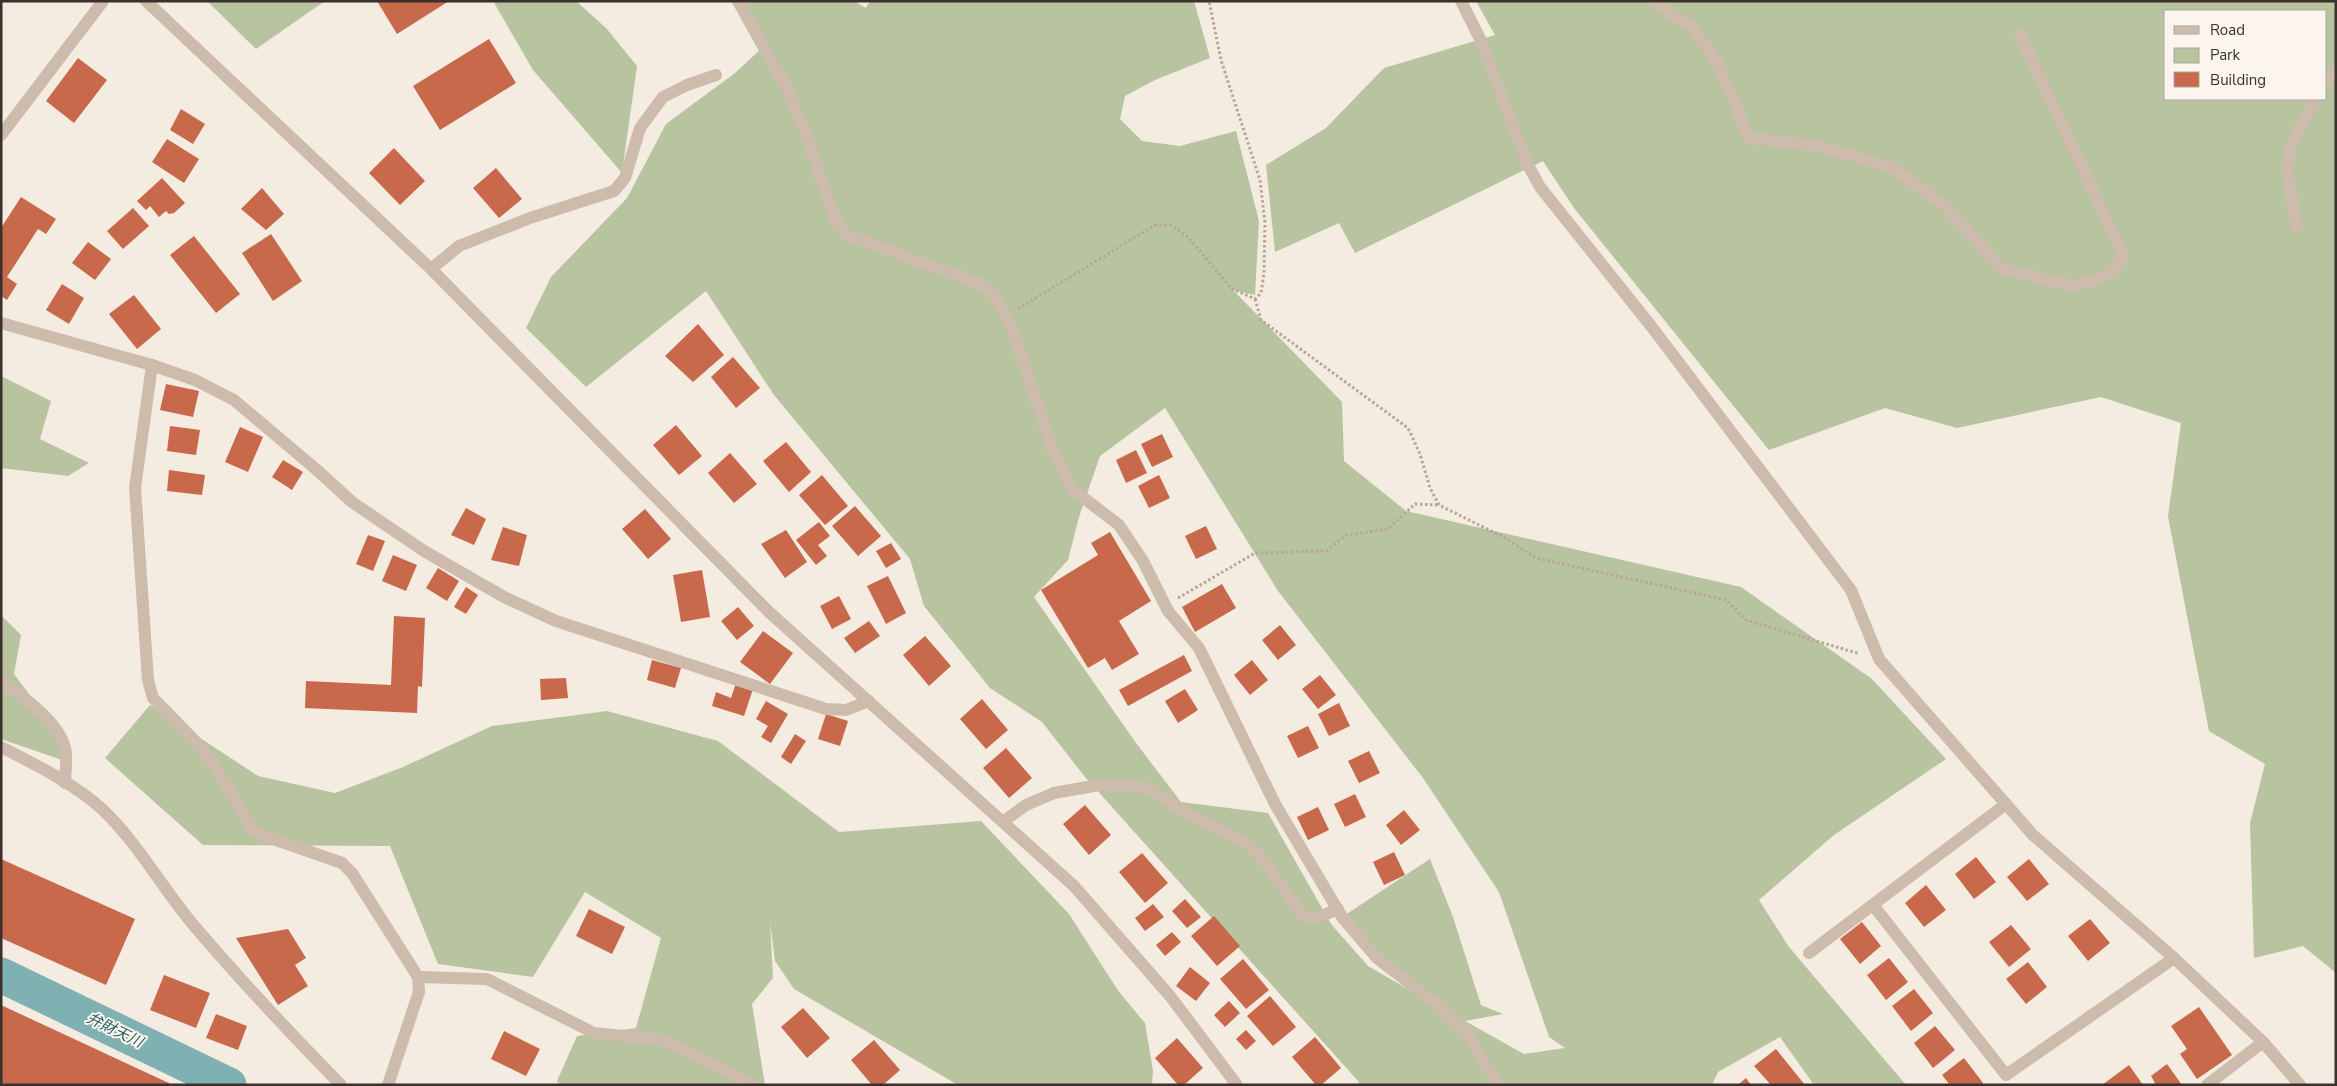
<svg xmlns="http://www.w3.org/2000/svg" width="2337" height="1086" font-family="'Nunito Sans','Noto Sans JP',sans-serif">
<style>
.green{fill:#b8c4a0;fill-rule:evenodd}
.lines{fill:none;stroke-linecap:round;stroke-linejoin:round}
.river{stroke:#7fb0b2;stroke-width:35}
.building{fill:#c8694b}
.path{stroke:#b9a596;stroke-width:3;stroke-dasharray:2.5 2.5;stroke-linecap:butt}
.minor{stroke:#cdbbac;stroke-width:12}
.tertiary{stroke:#cdbbac;stroke-width:12}
.labels{text-anchor:middle;stroke-width:4;stroke-linejoin:round;paint-order:stroke}
.water-label{font-size:15px;font-style:italic;fill:#1f5a5e;stroke:#fbf5ee}
</style>
<rect width="100%" height="100%" fill="#f4ebe1"/>
<g class="green">
<polygon points="207,1 325,1 256,49"/>
<polygon points="493,1 576,1 606,28 637,66 622,173 533,70"/>
<path d="M738 1H854L866 8 870 1H1194L1210 58 1155 80 1125 96 1120 119 1142 141 1180 146 1236 131 1259 221 1255 295 1233 290 1342 402 1344 461 1406 511 1741 587 1872 679 1946 759 1834 835 1759 900 1789 947 1906 1085H1814L1780 1037 1718 1072 1712 1085H1358L1359 1082 1085 777 1042 722 990 688 924 606 910 559 774 395 706 291 586 387 526 328 551 277 627 198 666 124 735 73 763 47ZM1165 408 1278 591 1423 778 1499 892 1549 1037 1565 1048 1524 1054 1465 1021 1503 1014 1481 1005 1453 917 1430 859 1342 917 1425 999 1368 966 1331 924 1268 813 1181 802 1136 743 1034 597 1068 560 1079 517 1100 456Z"/>
<path d="M1476 1H2336V973L2303 946 2254 958 2250 823 2265 764 2209 731 2168 516 2181 423 2101 397 1957 428 1885 408 1769 450 1574 208 1543 161 1355 253 1339 223 1275 252 1266 165 1326 128 1384 68 1495 35ZM2166 11H2326V99H2166Z"/>
<polygon points="1,376 51,401 40,439 89,463 68,476 1,468"/>
<polygon points="1,615 21,635 14,674 59,734 65,761 1,739"/>
<polygon points="150,705 258,776 335,793 403,767 492,726 607,711 718,741 839,832 981,821 1069,914 1119,992 1145,1023 1153,1071 1152,1085 958,1085 794,989 775,961 770,922 773,978 752,1004 765,1085 560,1085 557,1081 577,1036 636,1028 661,938 585,892 533,977 438,964 390,846 203,845 105,758"/>
</g>
<g class="lines">
<polyline class="river" points="1,975 229,1085"/>
</g>
<g class="building">
<polygon points="377,1 449,1 397,34"/>
<polygon points="489,39 516,83 440,130 413,86"/>
<polygon points="78,58 107,80 74,123 46,101"/>
<polygon points="181,109 205,124 193,144 170,130"/>
<polygon points="167,139 199,159 184,183 152,162"/>
<polygon points="394,148 425,181 400,205 369,173"/>
<polygon points="496,168 522,199 499,218 473,188"/>
<polygon points="162,178 185,203 174,213 169,214 166,211 159,217 150,206 146,210 137,201"/>
<polygon points="262,188 284,214 266,230 241,209"/>
<polygon points="21,197 56,219 46,234 38,229 7,277 17,284 7,300 1,296 1,228"/>
<polygon points="133,208 149,226 123,249 107,231"/>
<polygon points="271,234 302,281 273,301 242,253"/>
<polygon points="194,236 240,294 216,313 170,255"/>
<polygon points="88,242 111,259 95,280 72,263"/>
<polygon points="62,284 84,298 69,324 46,310"/>
<polygon points="134,295 161,329 137,349 109,314"/>
<polygon points="698,324 724,355 693,382 665,356"/>
<polygon points="733,357 760,388 736,408 711,377"/>
<polygon points="166,384 199,391 193,417 160,410"/>
<polygon points="676,425 702,456 679,475 653,445"/>
<polygon points="170,426 200,430 196,455 167,451"/>
<polygon points="240,427 263,437 248,472 225,462"/>
<polygon points="1162,434 1173,457 1152,467 1141,444"/>
<polygon points="786,442 811,472 789,492 763,461"/>
<polygon points="1136,450 1147,473 1126,483 1116,460"/>
<polygon points="730,453 757,484 734,503 708,473"/>
<polygon points="283,460 303,472 292,490 272,477"/>
<polygon points="169,470 205,475 202,495 167,491"/>
<polygon points="822,475 848,506 825,525 799,495"/>
<polygon points="1159,475 1170,498 1149,508 1138,486"/>
<polygon points="855,506 881,536 858,556 832,526"/>
<polygon points="466,508 486,519 474,545 451,535"/>
<polygon points="645,509 671,539 648,559 622,529"/>
<polygon points="819,522 830,536 818,545 827,556 816,565 796,540"/>
<polygon points="1206,526 1217,549 1196,559 1185,536"/>
<polygon points="503,527 527,535 519,566 491,560"/>
<polygon points="786,530 807,562 785,578 761,544"/>
<polygon points="1110,532 1151,601 1119,621 1139,654 1112,670 1105,658 1088,668 1041,590 1098,555 1091,543"/>
<polygon points="368,535 385,541 373,571 356,564"/>
<polygon points="891,543 901,559 886,568 876,551"/>
<polygon points="393,555 417,565 406,591 382,581"/>
<polygon points="438,568 459,581 447,601 426,588"/>
<polygon points="702,570 710,617 681,622 673,575"/>
<polygon points="888,576 906,613 886,624 867,586"/>
<polygon points="1222,584 1236,608 1195,632 1182,607"/>
<polygon points="466,587 478,595 466,614 454,607"/>
<polygon points="839,596 851,619 832,629 820,606"/>
<polygon points="738,607 754,626 737,640 721,621"/>
<polygon points="394,616 425,618 422,687 418,686 417,713 305,708 306,681 391,685"/>
<polygon points="869,621 880,636 855,653 844,638"/>
<polygon points="1280,625 1296,645 1278,660 1262,640"/>
<polygon points="763,631 793,653 770,684 740,662"/>
<polygon points="925,636 951,666 929,686 903,655"/>
<polygon points="1184,655 1192,671 1128,706 1119,690"/>
<polygon points="652,660 681,668 675,688 647,680"/>
<polygon points="1252,660 1268,680 1250,695 1234,675"/>
<polygon points="1320,675 1336,695 1318,709 1302,689"/>
<polygon points="566,678 568,698 541,700 540,679"/>
<polygon points="736,683 753,689 744,716 712,706 716,692 731,698"/>
<polygon points="1185,689 1198,710 1178,723 1165,701"/>
<polygon points="982,699 1008,730 986,749 960,719"/>
<polygon points="766,701 788,714 771,743 761,737 768,726 756,719"/>
<polygon points="1339,703 1350,726 1329,736 1318,714"/>
<polygon points="826,714 848,721 840,746 818,739"/>
<polygon points="1308,726 1319,748 1298,758 1287,736"/>
<polygon points="795,734 806,741 791,764 781,757"/>
<polygon points="1006,748 1032,778 1009,798 983,768"/>
<polygon points="1369,751 1380,773 1359,783 1348,761"/>
<polygon points="1355,794 1366,817 1345,827 1334,804"/>
<polygon points="1085,805 1111,835 1089,855 1063,824"/>
<polygon points="1318,807 1329,830 1308,840 1297,817"/>
<polygon points="1404,810 1420,830 1401,845 1386,825"/>
<polygon points="1394,852 1405,875 1384,885 1373,862"/>
<polygon points="1142,853 1168,883 1145,903 1119,872"/>
<polygon points="1976,857 1996,882 1974,899 1955,874"/>
<polygon points="1,859 135,919 106,985 1,938"/>
<polygon points="2029,859 2049,884 2027,901 2007,877"/>
<polygon points="1926,885 1946,910 1924,927 1905,903"/>
<polygon points="1185,899 1201,917 1187,928 1172,911"/>
<polygon points="1153,904 1164,917 1145,931 1135,918"/>
<polygon points="589,909 625,927 612,954 576,936"/>
<polygon points="1214,916 1240,946 1217,966 1191,936"/>
<polygon points="2090,919 2110,943 2088,961 2068,936"/>
<polygon points="1862,922 1881,946 1860,964 1840,939"/>
<polygon points="2011,925 2031,949 2009,967 1989,942"/>
<polygon points="288,929 306,958 295,965 308,986 278,1005 236,938"/>
<polygon points="1172,932 1181,942 1165,956 1156,945"/>
<polygon points="1889,958 1908,982 1886,1000 1867,975"/>
<polygon points="1243,959 1269,990 1246,1009 1220,979"/>
<polygon points="2028,962 2047,987 2026,1004 2006,979"/>
<polygon points="1190,967 1210,983 1196,1001 1176,986"/>
<polygon points="164,975 210,993 196,1028 150,1010"/>
<polygon points="1914,989 1933,1013 1911,1031 1892,1006"/>
<polygon points="1270,996 1296,1027 1273,1046 1247,1016"/>
<polygon points="1229,1001 1240,1013 1225,1027 1214,1015"/>
<polygon points="1,1005 173,1085 1,1085"/>
<polygon points="2199,1007 2232,1055 2197,1079 2180,1054 2187,1049 2171,1026"/>
<polygon points="803,1008 830,1038 807,1058 781,1027"/>
<polygon points="216,1014 247,1026 238,1050 206,1038"/>
<polygon points="1935,1026 1955,1050 1933,1068 1914,1043"/>
<polygon points="1246,1030 1256,1041 1246,1050 1236,1039"/>
<polygon points="504,1031 540,1049 526,1076 491,1059"/>
<polygon points="1315,1037 1341,1068 1321,1085 1316,1085 1292,1057"/>
<polygon points="1177,1038 1203,1068 1184,1085 1178,1085 1155,1058"/>
<polygon points="874,1040 900,1070 883,1085 872,1085 851,1060"/>
<polygon points="1776,1049 1805,1085 1771,1085 1754,1066"/>
<polygon points="1964,1058 1983,1083 1981,1085 1950,1085 1942,1075"/>
<polygon points="2167,1064 2182,1085 2156,1085 2151,1076"/>
<polygon points="2129,1065 2143,1085 2102,1085"/>
<polygon points="1746,1078 1751,1085 1738,1085"/>
</g>
<g class="lines">
<g class="path">
<polyline points="1255,299 1261,320 1408,428 1420,454 1430,488 1439,505 1505,538 1536,558 1726,600 1746,620 1860,654"/>
<polyline points="1018,309 1155,225 1171,225 1188,237 1232,289 1255,299 1261,293 1264,273 1265,223 1260,180 1221,60 1209,1"/>
<polyline points="1178,598 1255,553 1326,551 1346,535 1388,529 1415,504 1438,505"/>
</g>
<g class="minor">
<polyline points="738,1 791,96 808,139 835,219 847,235 981,284 994,295 1012,328 1056,458 1072,489 1119,525 1143,561 1168,611 1199,648 1275,804 1342,917 1377,958 1439,1006 1467,1033 1498,1085"/>
<polyline points="1461,1 1481,41 1526,161 1540,187 1651,326 1851,590 1879,659 2033,835 2174,958 2263,1042 2300,1085"/>
<polyline points="1652,1 1692,27 1718,63 1749,138 1819,146 1893,168 1945,206 2002,269 2071,286 2091,282 2111,273 2124,256 2020,35"/>
<polyline points="2326,81 2336,71"/>
<polyline points="2297,227 2287,170 2291,146 2316,99"/>
<polyline points="431,269 459,246 530,218 614,191 625,178 640,128 663,97 687,85 716,75"/>
<polyline points="1,323 152,365 195,380 234,400 317,470 352,502 424,551 504,597 556,621 826,709 846,710 869,701"/>
<polyline points="152,365 135,488 148,680 153,698 197,743 217,769 253,830 262,835 342,863 352,873 418,977 419,992 388,1085"/>
<polyline points="1004,821 1026,805 1054,793 1099,785 1126,785 1151,790 1188,814 1240,839 1259,854 1303,916 1317,918 1338,909"/>
<polyline points="1873,905 2006,1075 2174,958"/>
<polyline points="1809,953 2006,804"/>
<polyline points="418,977 487,979 594,1033 662,1040 701,1058 753,1085"/>
<polyline points="2207,1085 2263,1042"/>
</g>
<g class="tertiary">
<polyline points="146,1 431,269 769,612 1074,886 1170,996 1237,1085"/>
<polyline points="1,135 103,1"/>
<path d="M1 682C22 695 59 722 65 748 68 758 65 772 65 783"/>
<path d="M1 747C33 763 76 785 102 809 139 844 163 890 196 928 242 982 291 1034 341 1085"/>
</g>
</g>
<g class="labels">
<g class="water-label">
<text transform="translate(115 1030) rotate(26)" y="5">弁財天川</text>
</g>
</g>
<rect width="2337" height="1086" fill="none" stroke="#3b302b" stroke-width="5"/>
<rect x="2164" y="10" width="162" height="90" fill="#fbf5ee" stroke="#aea6a0"/>
<rect x="2174" y="26" width="25" height="8" fill="#cdbbac" stroke="#aea6a0"/>
<text x="2210" y="35" font-size="15" fill="#3b302b">Road</text>
<rect x="2174" y="48" width="25" height="15" fill="#b8c4a0" stroke="#aea6a0"/>
<text x="2210" y="60" font-size="15" fill="#3b302b">Park</text>
<rect x="2174" y="72" width="25" height="15" fill="#c8694b" stroke="#aea6a0"/>
<text x="2210" y="85" font-size="15" fill="#3b302b">Building</text>
</svg>
